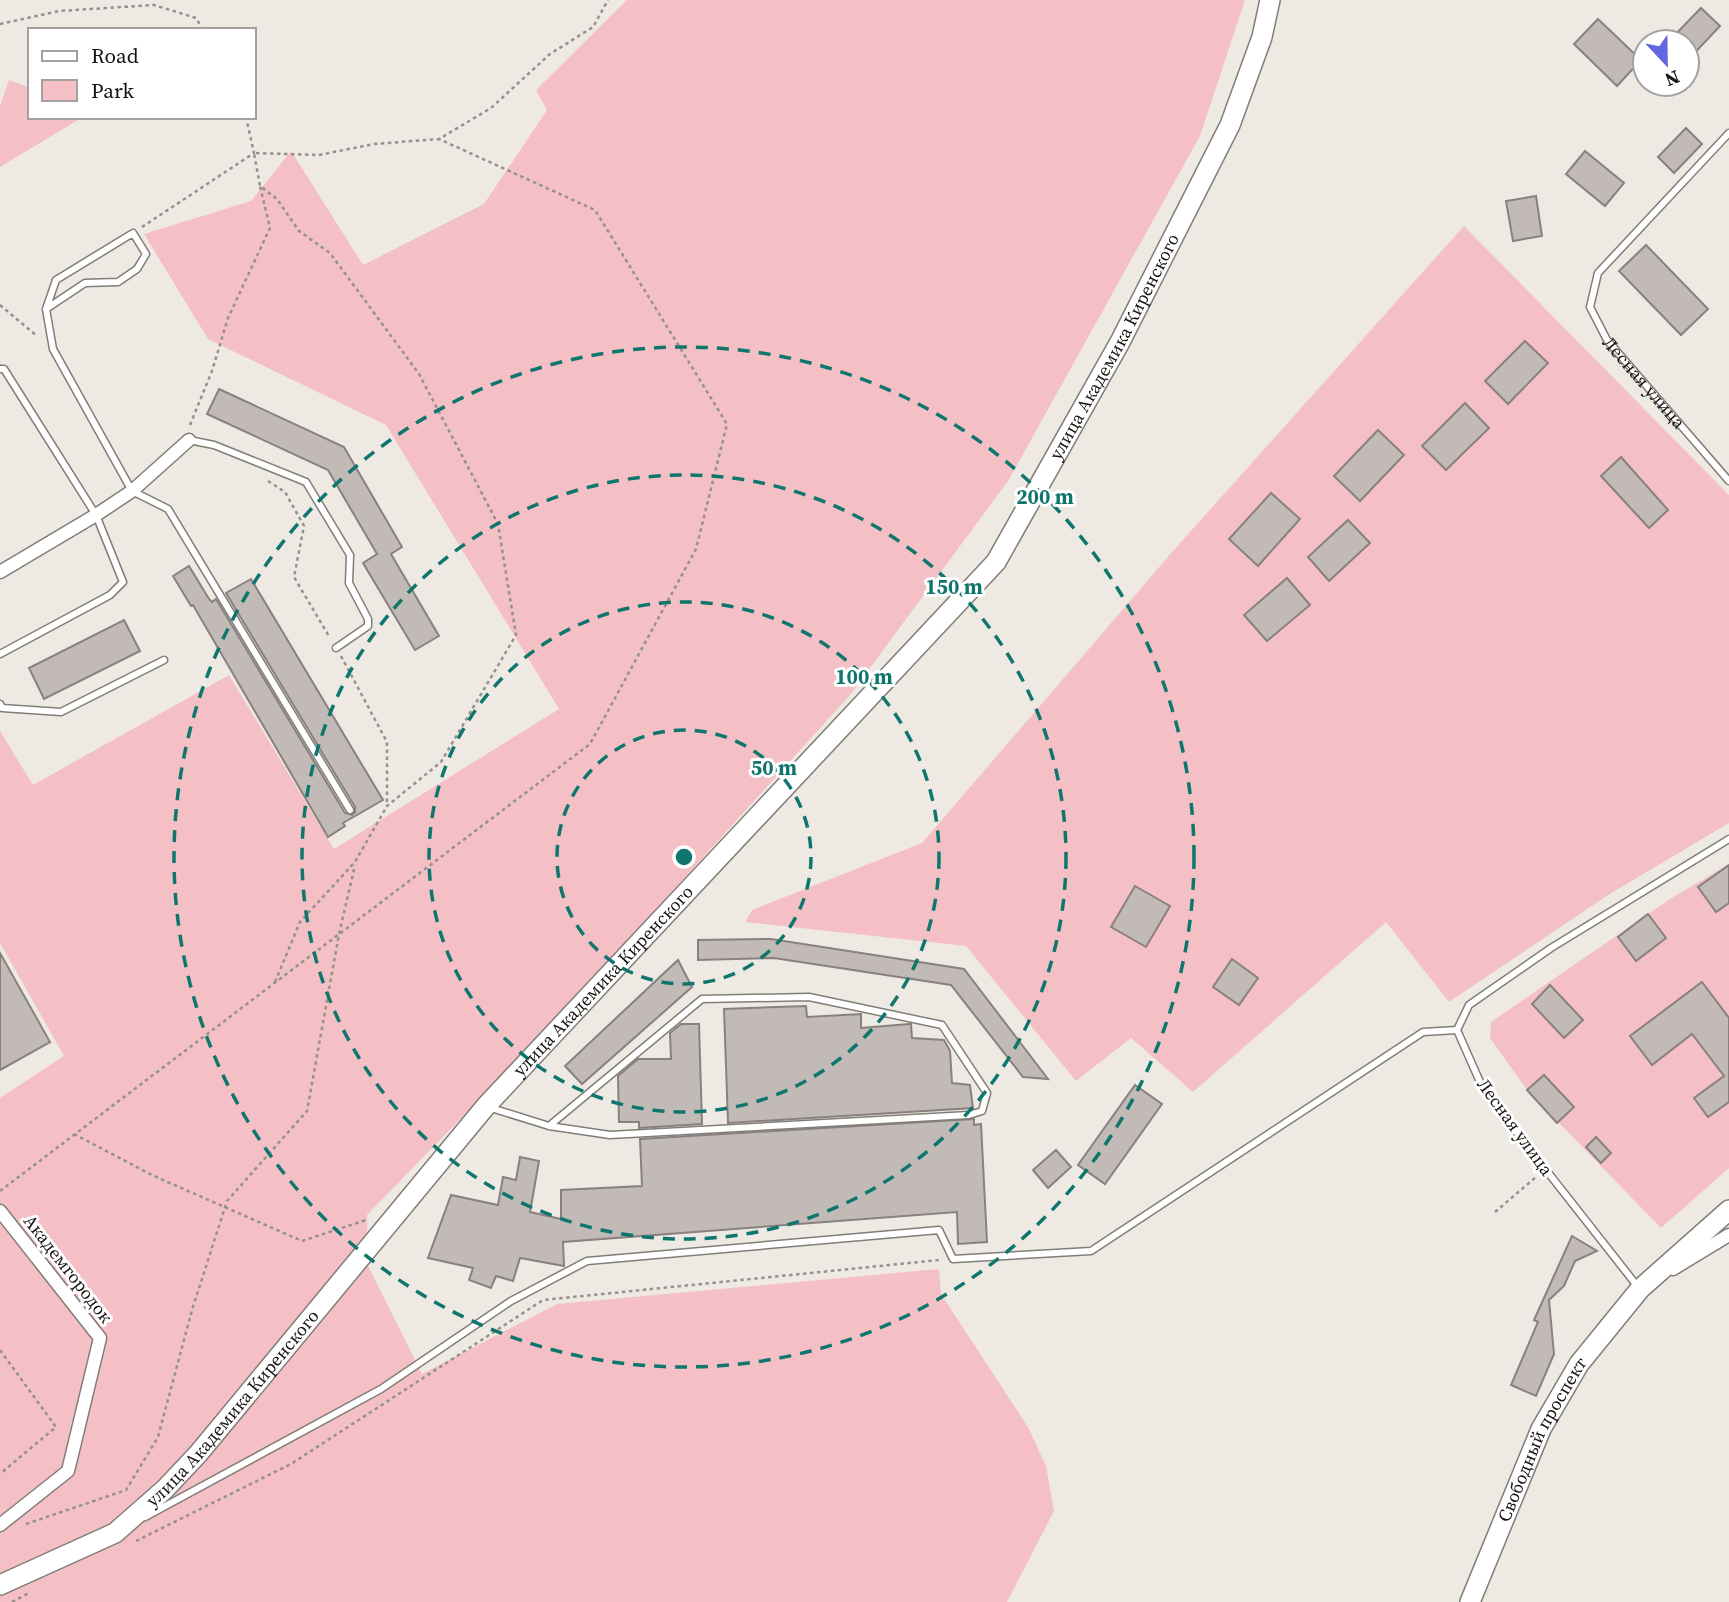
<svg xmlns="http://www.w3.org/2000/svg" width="1729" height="1602" font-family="'Source Serif 4',serif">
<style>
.green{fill:#f4c0c6}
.building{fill:#c1bab7;stroke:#89817f;stroke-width:2}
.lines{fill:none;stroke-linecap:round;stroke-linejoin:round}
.lane-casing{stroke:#817d77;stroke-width:9}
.street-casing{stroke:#817d77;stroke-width:15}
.secondary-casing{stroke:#817d77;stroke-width:22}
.path{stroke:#95918c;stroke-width:2.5;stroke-dasharray:3.5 3.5;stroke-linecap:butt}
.lane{stroke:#fff;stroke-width:6}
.street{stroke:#fff;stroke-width:12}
.secondary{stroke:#fff;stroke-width:19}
.ring{fill:none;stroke:#0f766e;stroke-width:3.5;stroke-dasharray:12 9}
.labels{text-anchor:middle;stroke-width:6;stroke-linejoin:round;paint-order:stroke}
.street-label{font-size:18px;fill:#161412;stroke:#fff}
.centre{fill:#0f766e;stroke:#fff;stroke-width:3.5}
.ring-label{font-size:21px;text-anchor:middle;font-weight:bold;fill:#0f766e;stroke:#fff;stroke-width:6;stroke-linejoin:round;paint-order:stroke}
</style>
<rect width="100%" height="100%" fill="#eee9e3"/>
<g class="green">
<polygon points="627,0 1245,0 1200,136 1008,481 850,695 546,1031 367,1215 368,1266 422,1374 557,1304 939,1269 941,1294 1028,1427 1046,1466 1054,1511 1007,1602 0,1602 0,1098 64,1056 0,943 0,731 33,785 229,675 334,849 559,709 386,425 208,339 144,234 251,201 291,151 363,265 484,204 547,110 536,90"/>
<polygon points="9,80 30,88 30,117 83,117 0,167 0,106"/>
<polygon points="1464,226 1729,495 1729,823 1608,895 1449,1002 1386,922 1193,1092 1131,1038 1076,1081 966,946 745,922 752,910 922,843 1173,551"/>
<polygon points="1729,864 1729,1168 1661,1228 1527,1090 1490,1038 1491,1022 1670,899"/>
</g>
<g class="building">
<polygon points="1701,8 1720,26 1687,61 1687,42 1668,42"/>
<polygon points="1598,19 1641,60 1617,86 1574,44"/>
<polygon points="1686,128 1702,144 1674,173 1658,157"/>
<polygon points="1585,151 1624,183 1605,206 1566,174"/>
<polygon points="1536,196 1542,236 1513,241 1506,201"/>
<polygon points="1646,245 1708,309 1681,335 1619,271"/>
<polygon points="1525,341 1548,363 1508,404 1485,381"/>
<polygon points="219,389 344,447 402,547 391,554 439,636 415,650 363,563 377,554 328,470 207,414"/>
<polygon points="1465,403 1489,428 1446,470 1422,446"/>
<polygon points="1378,430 1404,455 1360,501 1334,476"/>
<polygon points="1621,457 1668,510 1649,528 1601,476"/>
<polygon points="1271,493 1300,519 1258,566 1229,539"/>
<polygon points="1348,520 1370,543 1329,581 1308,557"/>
<polygon points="189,566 209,599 212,602 216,599 345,813 352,815 355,812 355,807 226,593 251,579 383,800 343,823 345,826 328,837 193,605 191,606 173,576"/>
<polygon points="1287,578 1310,605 1267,641 1244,615"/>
<polygon points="124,620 140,651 44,699 29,668"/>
<polygon points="1729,865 1729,903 1716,912 1698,887"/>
<polygon points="1135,886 1170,906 1146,947 1111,927"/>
<polygon points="1648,914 1666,938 1636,961 1618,937"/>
<polygon points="771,939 964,969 1048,1079 1023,1077 951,985 774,958 698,960 698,940"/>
<polygon points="0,953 50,1042 0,1070"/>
<polygon points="1232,959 1258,978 1239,1005 1213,987"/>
<polygon points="678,960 692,987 582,1084 565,1066"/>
<polygon points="1702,982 1729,1018 1729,1102 1708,1117 1694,1098 1724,1076 1692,1034 1652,1065 1630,1036"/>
<polygon points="1550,985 1583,1020 1564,1038 1532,1004"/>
<polygon points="806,1006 807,1017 861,1014 861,1028 909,1024 911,1024 912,1038 944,1040 950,1051 952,1083 970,1085 973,1108 728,1123 724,1009"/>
<polygon points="681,1024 699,1024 702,1124 639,1128 639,1122 619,1122 618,1076 638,1059 671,1059 670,1033"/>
<polygon points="1544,1075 1574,1107 1557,1123 1527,1090"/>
<polygon points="1135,1085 1162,1104 1105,1184 1078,1165"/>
<polygon points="974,1119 974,1125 981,1124 987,1242 958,1244 957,1212 563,1242 564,1266 520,1258 513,1281 496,1276 491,1288 469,1280 473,1268 428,1258 451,1195 498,1205 503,1177 516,1180 520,1157 539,1161 530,1212 561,1219 561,1190 642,1186 640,1139"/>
<polygon points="1596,1137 1611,1153 1601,1163 1586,1147"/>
<polygon points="1056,1150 1071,1167 1048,1188 1033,1170"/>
<polygon points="1572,1236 1597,1251 1575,1261 1564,1286 1549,1300 1554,1354 1536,1396 1511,1385 1538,1322 1534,1320"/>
</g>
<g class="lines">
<defs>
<g id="lane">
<path id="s1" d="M1729 133 1598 273 1590 307 1607 340 1729 481"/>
<polyline points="46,309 85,283 118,282 137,269 146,254 133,233 56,280 46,309 53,349 132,491 168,509 350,810"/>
<polyline points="0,369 4,369 96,515 123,582 110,595 0,654"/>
<polyline points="189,440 214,445 306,482 350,555 349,583 368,619 368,626 336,648"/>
<polyline points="0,704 2,708 61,712 164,660"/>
<polyline points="488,1107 549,1126 610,1135 969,1115 982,1111 987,1093 942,1025 809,997 702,999 549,1126"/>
<polyline points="1638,1287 1484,1091 1457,1030 1469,1005 1551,948 1729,839"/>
<polyline points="145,1517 381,1389 511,1301 587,1261 939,1230 953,1259 1091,1251 1423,1032 1457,1030"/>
</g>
<g id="street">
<polyline points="0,572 96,515 132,491 189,440"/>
<polyline points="0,1211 100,1338 68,1471 0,1525"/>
<polyline points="1673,1269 1729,1235"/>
</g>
<g id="secondary">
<path id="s2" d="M0 1585 115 1533 165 1489 198 1454 486 1106 996 562 1120 342 1230 125 1262 37 1270 0"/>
<path id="s3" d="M1470 1602 1541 1429 1579 1364 1640 1289 1729 1210"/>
</g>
</defs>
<use href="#lane" class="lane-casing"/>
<use href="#street" class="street-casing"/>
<use href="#secondary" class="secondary-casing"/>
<g class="path">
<polyline points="0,24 59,11 154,5 196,18 203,30"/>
<polyline points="142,227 254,153 246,117"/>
<polyline points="0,305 37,336"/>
<polyline points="190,425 212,371 228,318 270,228 260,186"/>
<polyline points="268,481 285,492 304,526 294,577 330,638"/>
<polyline points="341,656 387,742 387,806"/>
<polyline points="275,982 300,922 355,862 387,806 441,762 516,635 498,524 419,374 330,253 299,231 277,199 260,186 254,153 319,155 374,144 439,139 491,108 550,54 593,27 608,0"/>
<polyline points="74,1134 154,1176 302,1241 366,1220"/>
<polyline points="0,1191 590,744 696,549 727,424 595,210 439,139"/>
<polyline points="1495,1212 1536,1177"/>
<polyline points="0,1350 56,1427 0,1474"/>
<polyline points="26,1524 126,1490 158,1437 192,1310 227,1201 307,1111 339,934 355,865"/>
<polyline points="136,1541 291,1464 543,1300 939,1260"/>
<polyline points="12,1602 29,1593"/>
</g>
<use href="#lane" class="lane"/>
<use href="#street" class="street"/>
<use href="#secondary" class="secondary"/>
</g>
<g class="ring">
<circle cx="684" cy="857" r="127"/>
<circle cx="684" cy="857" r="255"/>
<circle cx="684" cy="857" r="382"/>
<circle cx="684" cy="857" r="510"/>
</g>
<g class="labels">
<g class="street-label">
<text dy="6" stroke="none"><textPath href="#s2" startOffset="1684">улица Академика Киренского</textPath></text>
<text dy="6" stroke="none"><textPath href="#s1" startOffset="320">Лесная улица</textPath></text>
<text dy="6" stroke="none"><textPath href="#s2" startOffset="864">улица Академика Киренского</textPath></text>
<text transform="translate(1515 1127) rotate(54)" y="6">Лесная улица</text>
<text transform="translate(68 1269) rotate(52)" y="6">Академгородок</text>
<text dy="6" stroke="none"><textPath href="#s2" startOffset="298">улица Академика Киренского</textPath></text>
<text dy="6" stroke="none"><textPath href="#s3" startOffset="178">Свободный проспект</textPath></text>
</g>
</g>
<circle cx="684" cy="857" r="10" class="centre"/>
<g class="ring-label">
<text x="1045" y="504">200 m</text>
<text x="954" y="594">150 m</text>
<text x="864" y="684">100 m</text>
<text x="774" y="775">50 m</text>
</g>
<rect x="28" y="28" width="228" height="91" fill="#ffffff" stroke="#a2a1a0" stroke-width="2"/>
<rect x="42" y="51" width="35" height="10" fill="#ffffff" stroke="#a2a1a0" stroke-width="2"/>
<text x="91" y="63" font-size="21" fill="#161412">Road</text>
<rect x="42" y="80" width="35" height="21" fill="#f4c0c6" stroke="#a2a1a0" stroke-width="2"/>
<text x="91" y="98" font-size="21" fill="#161412">Park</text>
<g transform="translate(1666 63) rotate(158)"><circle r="33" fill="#ffffff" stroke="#a2a1a0" stroke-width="2"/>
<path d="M0-5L12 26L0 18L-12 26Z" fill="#6266df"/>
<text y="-10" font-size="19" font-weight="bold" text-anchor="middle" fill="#161412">N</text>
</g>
</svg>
